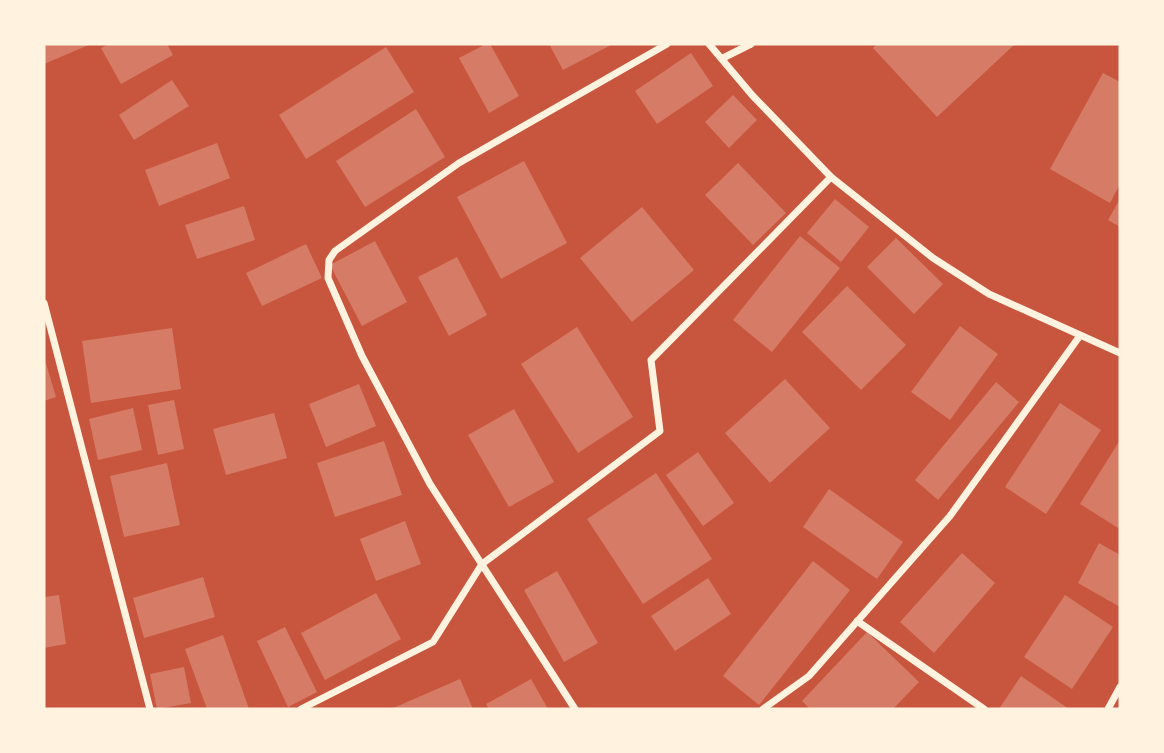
<svg xmlns="http://www.w3.org/2000/svg" width="1164" height="753" font-family="Barlow,sans-serif">
<style>
.building{fill:#d67c66}
.lines{fill:none;stroke-linecap:round;stroke-linejoin:round}
.minor{stroke:#fff3e0;stroke-width:7}
</style>
<rect width="100%" height="100%" fill="#c8553d"/>
<g class="building">
<polygon points="44,44 91,44 44,64"/>
<polygon points="109,44 167,44 173,55 121,84 101,48"/>
<polygon points="486,44 490,44 519,96 489,113 459,58"/>
<polygon points="549,44 613,44 563,70"/>
<polygon points="877,44 1015,44 937,117 873,48"/>
<polygon points="386,47 414,92 306,159 279,115"/>
<polygon points="691,53 713,86 657,124 635,91"/>
<polygon points="1103,73 1120,82 1120,184 1110,203 1050,169"/>
<polygon points="172,80 189,106 134,140 119,115"/>
<polygon points="733,95 757,120 729,148 705,122"/>
<polygon points="416,109 445,157 365,207 336,161"/>
<polygon points="217,143 230,178 159,206 145,170"/>
<polygon points="524,161 567,243 501,279 457,197"/>
<polygon points="738,163 786,213 753,245 705,195"/>
<polygon points="835,199 869,227 841,262 807,233"/>
<polygon points="1120,199 1120,227 1108,220"/>
<polygon points="244,206 255,240 197,259 185,225"/>
<polygon points="642,207 694,270 632,322 580,258"/>
<polygon points="800,236 840,268 772,352 733,320"/>
<polygon points="896,238 943,284 914,314 867,267"/>
<polygon points="375,241 407,302 362,326 330,265"/>
<polygon points="306,244 322,278 262,306 246,273"/>
<polygon points="457,257 487,315 449,336 418,277"/>
<polygon points="847,286 906,345 861,390 802,332"/>
<polygon points="960,326 998,354 950,420 911,392"/>
<polygon points="577,327 633,417 578,453 521,364"/>
<polygon points="172,328 181,389 91,403 82,341"/>
<polygon points="44,357 56,397 44,401"/>
<polygon points="785,379 830,428 770,483 725,433"/>
<polygon points="996,382 1019,402 938,500 915,480"/>
<polygon points="359,384 376,426 326,447 309,404"/>
<polygon points="174,400 184,449 158,455 148,405"/>
<polygon points="1060,403 1101,430 1046,514 1005,487"/>
<polygon points="133,408 142,450 98,460 89,419"/>
<polygon points="514,409 554,482 509,507 468,435"/>
<polygon points="274,413 287,458 226,475 213,429"/>
<polygon points="1120,440 1120,524 1118,528 1080,504"/>
<polygon points="384,441 402,495 335,517 317,463"/>
<polygon points="698,452 734,503 703,526 666,475"/>
<polygon points="167,463 180,525 124,537 110,476"/>
<polygon points="656,473 712,559 643,604 587,519"/>
<polygon points="829,489 903,542 877,579 803,527"/>
<polygon points="405,521 421,564 376,581 360,539"/>
<polygon points="1099,543 1120,555 1120,607 1078,583"/>
<polygon points="962,553 995,583 934,653 900,622"/>
<polygon points="813,561 850,590 759,705 723,676"/>
<polygon points="557,571 598,643 564,662 524,590"/>
<polygon points="203,577 215,617 144,638 133,598"/>
<polygon points="708,578 731,614 675,651 651,616"/>
<polygon points="376,593 401,639 325,680 301,633"/>
<polygon points="59,595 66,644 44,648 44,597"/>
<polygon points="1065,595 1113,627 1072,689 1024,657"/>
<polygon points="285,627 317,692 288,707 257,641"/>
<polygon points="867,632 919,682 893,709 810,709 802,701"/>
<polygon points="223,635 249,709 207,709 185,649"/>
<polygon points="184,667 191,703 157,709 150,674"/>
<polygon points="1021,676 1069,709 999,709"/>
<polygon points="460,679 473,709 391,709"/>
<polygon points="531,679 548,709 489,709 486,704"/>
</g>
<g class="lines">
<g class="minor">
<polyline points="709,44 752,95 831,177 933,258 989,294 1120,353"/>
<polyline points="723,58 751,44"/>
<polyline points="44,303 150,709"/>
<polyline points="857,621 984,709"/>
<polyline points="301,709 433,642 482,564 660,431 651,360 831,177"/>
<polyline points="575,709 430,484 362,356 328,278 329,260 335,251 459,163 667,44"/>
<polyline points="763,709 809,676 950,516 1079,337"/>
<polyline points="1108,709 1120,687"/>
</g>
</g>
<rect width="1164" height="753" fill="none" stroke="#fff3e0" stroke-width="91"/>
</svg>
